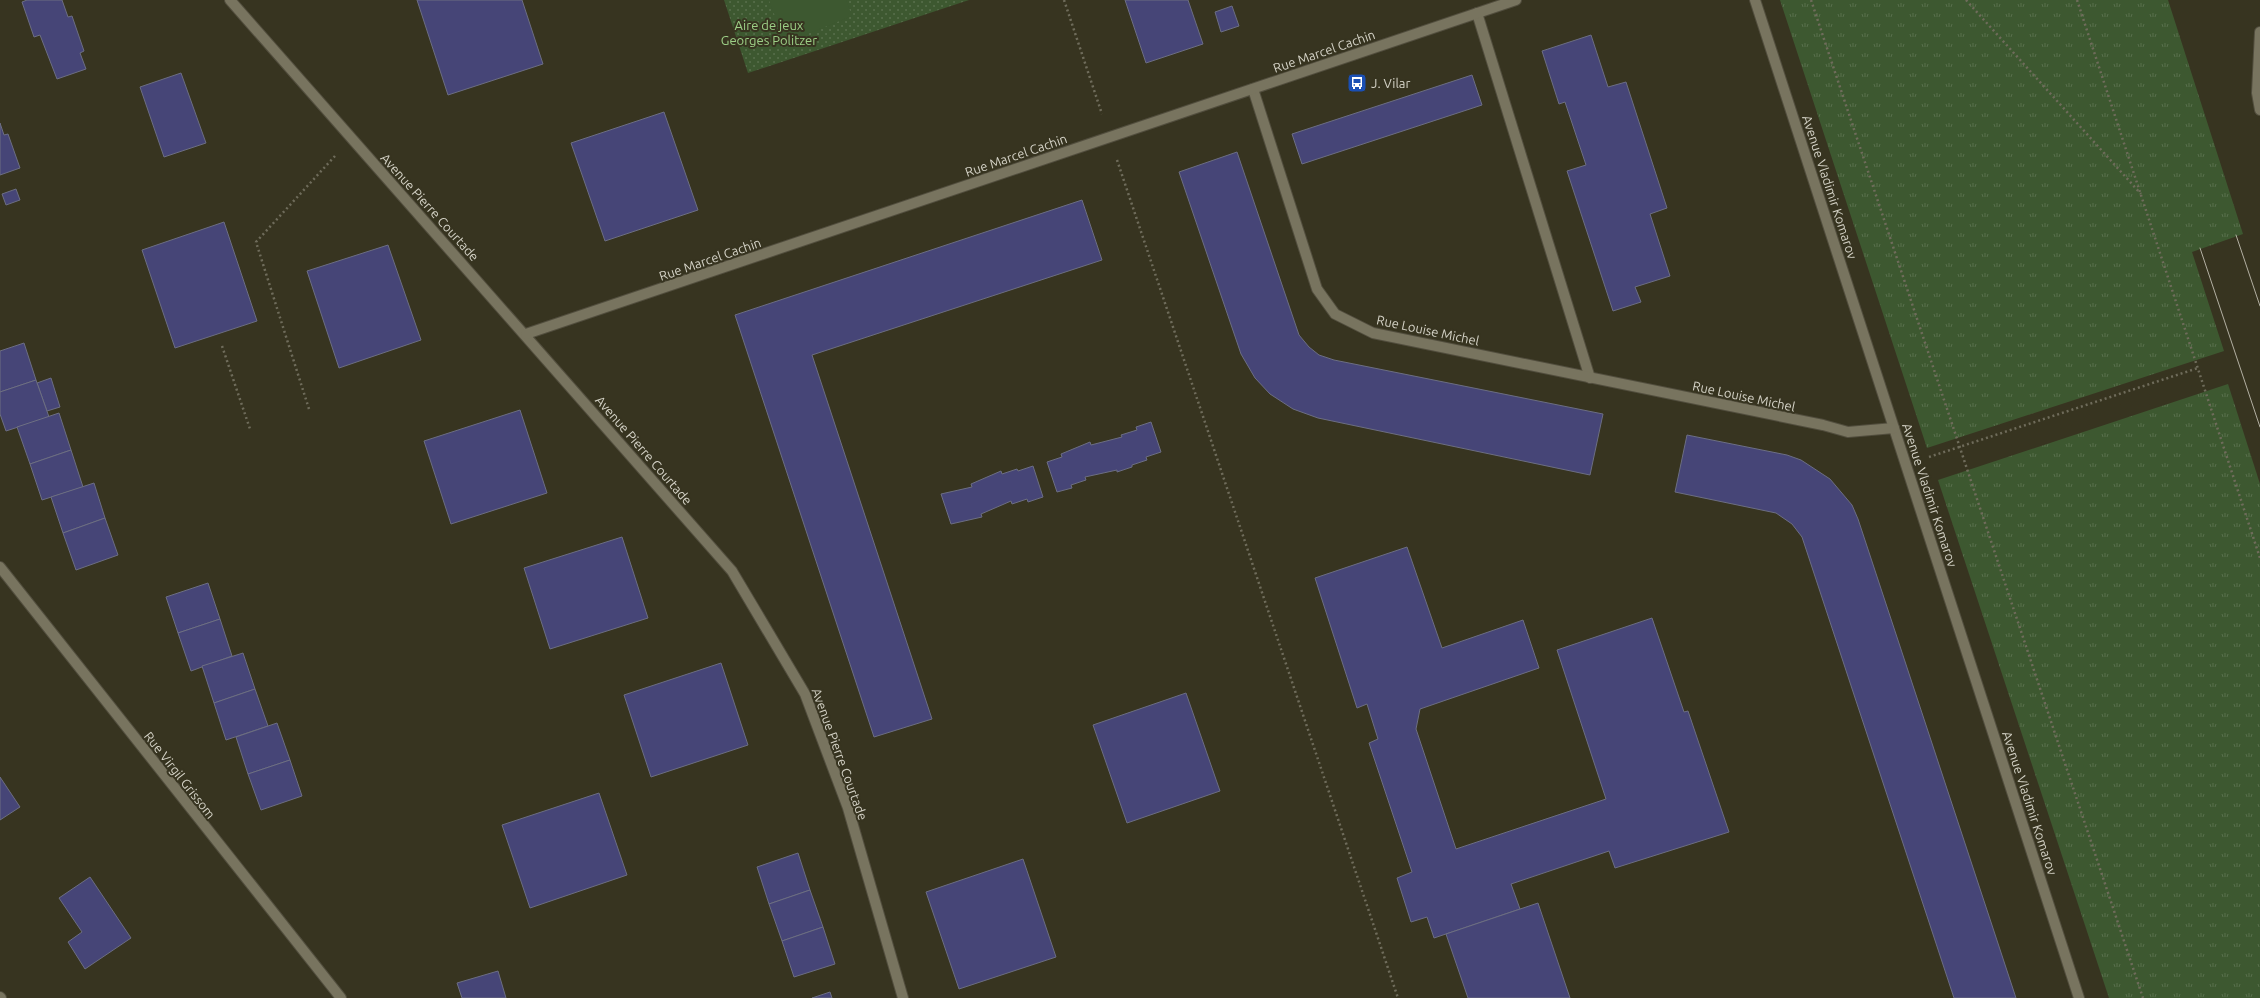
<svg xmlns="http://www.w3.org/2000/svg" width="2260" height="998" font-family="Ubuntu,sans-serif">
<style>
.grass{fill:url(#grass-tufts)}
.park{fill:url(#park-dots)}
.pitch{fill:#3d5830}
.building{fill:#464577;stroke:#6c6e82}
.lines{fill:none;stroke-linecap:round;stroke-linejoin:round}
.minor-casing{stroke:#524e3e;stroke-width:12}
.path{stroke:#6f6c5b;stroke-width:2.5;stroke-dasharray:2 3;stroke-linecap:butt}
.minor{stroke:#78745f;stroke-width:10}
.tram{stroke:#b3b0a3;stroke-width:1}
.labels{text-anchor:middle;stroke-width:4;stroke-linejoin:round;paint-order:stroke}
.park-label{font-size:13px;fill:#9dd087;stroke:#373420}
.street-label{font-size:13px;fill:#d4d2c6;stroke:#373420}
.poi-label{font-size:13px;fill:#d4d2c6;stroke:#373420;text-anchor:start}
</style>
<defs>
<pattern id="grass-tufts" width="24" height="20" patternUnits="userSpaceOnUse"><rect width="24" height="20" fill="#3d5830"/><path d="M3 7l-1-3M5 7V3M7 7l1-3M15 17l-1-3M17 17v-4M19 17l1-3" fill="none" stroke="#586f4c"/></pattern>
<pattern id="park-dots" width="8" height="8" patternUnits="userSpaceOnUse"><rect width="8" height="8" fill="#3d5830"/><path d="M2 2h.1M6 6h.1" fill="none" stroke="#586f4c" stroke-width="1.8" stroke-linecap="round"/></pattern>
</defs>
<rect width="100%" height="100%" fill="#373420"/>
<g class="grass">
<polygon points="1780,0 2168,0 2243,234 2192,252 2224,351 1927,448"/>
<polygon points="2228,384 2260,484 2260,998 2109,998 1938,480"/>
</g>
<polygon class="park" points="724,0 969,0 748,73"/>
<polygon class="pitch" points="769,0 846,0 852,16 785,43"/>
<g class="building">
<polygon points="27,0 62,0 68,17 72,16 84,51 80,53 86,69 57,79 40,35 34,37 22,2"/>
<polygon points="417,0 522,0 543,64 448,95"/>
<polygon points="1125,0 1188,0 1203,44 1146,63"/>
<polygon points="1232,6 1239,26 1221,32 1215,12"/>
<polygon points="1591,35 1608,87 1626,82 1667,208 1650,214 1670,276 1635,287 1641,302 1613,311 1567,171 1586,165 1565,102 1559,104 1542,51"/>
<polygon points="181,73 206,143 164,157 140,87"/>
<polygon points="1472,75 1482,105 1302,164 1292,134"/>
<polygon points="664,112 698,210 605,241 571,143"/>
<polygon points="0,123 4,135 8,134 20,168 0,175"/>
<polygon points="1237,152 1299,335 1309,347 1319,355 1334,360 1603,414 1590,475 1318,418 1293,409 1270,394 1255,378 1241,354 1179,172"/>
<polygon points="16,189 20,200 6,205 2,194"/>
<polygon points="1082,200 1102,260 812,355 932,719 874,737 735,315"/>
<polygon points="224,222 257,321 175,348 142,250"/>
<polygon points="388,245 421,340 339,368 307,271"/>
<polygon points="24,343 36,380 0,392 0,351"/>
<polygon points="51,378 60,407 47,411 37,383"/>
<polygon points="36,380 49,417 6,431 0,414 0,392"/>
<polygon points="520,410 547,493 451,524 424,441"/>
<polygon points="59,413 71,450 30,464 17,427"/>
<polygon points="1151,422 1161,452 1146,457 1147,460 1132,465 1132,467 1117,472 1117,470 1085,477 1086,480 1071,485 1072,488 1057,492 1047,462 1062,457 1061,454 1090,442 1091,445 1122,437 1121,435 1137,430 1136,427"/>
<polygon points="1687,435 1787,455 1801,460 1830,479 1852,505 1858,519 2016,998 1954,998 1802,537 1792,524 1776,513 1675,492"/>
<polygon points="71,450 83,487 42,500 30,464"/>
<polygon points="1033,466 1043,497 1028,502 1027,499 1012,504 1011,501 981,514 982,517 951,524 941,494 972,487 971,484 1001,471 1002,474 1017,469 1018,471"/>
<polygon points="94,483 105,518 63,533 51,497"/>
<polygon points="105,518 118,555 76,570 63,533"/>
<polygon points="622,537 648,618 550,649 524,568"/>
<polygon points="1407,547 1442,648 1523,620 1539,668 1420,709 1416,729 1456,849 1606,799 1557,650 1652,618 1684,712 1688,711 1729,832 1615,868 1609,851 1511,884 1520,909 1434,938 1427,917 1411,922 1397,878 1412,872 1369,743 1378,739 1367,704 1357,708 1315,578"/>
<polygon points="208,583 220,619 178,633 166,597"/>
<polygon points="220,619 232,656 191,671 178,633"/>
<polygon points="243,653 255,689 214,703 202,666"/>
<polygon points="721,663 748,745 651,777 624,695"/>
<polygon points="255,689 268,726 226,740 214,703"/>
<polygon points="1186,693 1220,791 1127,823 1093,725"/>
<polygon points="277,723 290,760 248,774 236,737"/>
<polygon points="290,760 302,796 261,810 248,774"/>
<polygon points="0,777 20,807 0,820"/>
<polygon points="599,793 627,875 530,908 502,825"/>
<polygon points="798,853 810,890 769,904 757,867"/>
<polygon points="1023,859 1056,957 959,989 926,892"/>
<polygon points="90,877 131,938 85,969 68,942 82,932 59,898"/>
<polygon points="810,890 823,927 782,941 769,904"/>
<polygon points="1538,903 1570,998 1468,998 1446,934"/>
<polygon points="823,927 835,964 794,977 782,941"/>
<polygon points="498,971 506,998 462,998 457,983"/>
<polygon points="830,992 832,998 812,998"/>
</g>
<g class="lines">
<defs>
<g id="minor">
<polyline points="230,0 732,571 805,694 848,808 903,998"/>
<polyline points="1755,0 2079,998"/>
<polyline points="1477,13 1590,378"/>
<polyline points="2260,32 2257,93 2260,110"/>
<polyline points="1253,89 1317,289 1335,314 1373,333 1823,425 1848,432 1894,428"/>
<polyline points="526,334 1516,0"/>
<polyline points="0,567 341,998"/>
<polyline points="0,997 1,998"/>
</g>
</defs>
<use href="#minor" class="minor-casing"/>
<g class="path">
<polyline points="1064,0 1102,114"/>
<polyline points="1811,0 2143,998"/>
<polyline points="1966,0 2141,194"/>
<polyline points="2077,0 2260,558"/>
<polyline points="1117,160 1398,998"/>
<polyline points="222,346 250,429"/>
<polyline points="309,409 256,242 335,156"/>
<polyline points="1929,457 2198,368"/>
</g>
<use href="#minor" class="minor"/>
<g class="tram">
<polyline points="2236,235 2260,306"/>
<polyline points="2200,248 2260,427"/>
</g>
</g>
<defs>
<symbol id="bus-square" viewBox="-11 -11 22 22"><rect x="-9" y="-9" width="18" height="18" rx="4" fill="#1a4fb4" stroke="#373420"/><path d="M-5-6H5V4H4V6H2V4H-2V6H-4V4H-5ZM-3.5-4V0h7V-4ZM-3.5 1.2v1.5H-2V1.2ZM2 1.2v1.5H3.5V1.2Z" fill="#fff"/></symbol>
</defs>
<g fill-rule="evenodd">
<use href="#bus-square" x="1346" y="72" width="22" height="22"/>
</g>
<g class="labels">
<g class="park-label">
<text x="769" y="30">Aire de jeux<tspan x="769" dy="15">Georges Politzer</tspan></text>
</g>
<g class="street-label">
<text transform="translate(1324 51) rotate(-19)" y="5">Rue Marcel Cachin</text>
<text transform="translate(1016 155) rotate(-19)" y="5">Rue Marcel Cachin</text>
<text transform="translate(1830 187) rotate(72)" y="5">Avenue Vladimir Komarov</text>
<text transform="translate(430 207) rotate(48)" y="5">Avenue Pierre Courtade</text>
<text transform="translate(710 259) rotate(-19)" y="5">Rue Marcel Cachin</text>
<text transform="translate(1428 330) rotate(12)" y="5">Rue Louise Michel</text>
<text transform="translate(1744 396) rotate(12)" y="5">Rue Louise Michel</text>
<text transform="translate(644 450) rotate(49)" y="5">Avenue Pierre Courtade</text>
<text transform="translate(1930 495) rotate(72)" y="5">Avenue Vladimir Komarov</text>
<text transform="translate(840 754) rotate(70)" y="5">Avenue Pierre Courtade</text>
<text transform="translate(180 775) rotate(52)" y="5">Rue Virgil Grissom</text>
<text transform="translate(2030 803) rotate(72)" y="5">Avenue Vladimir Komarov</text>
</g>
<g class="poi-label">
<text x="1371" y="88">J. Vilar</text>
</g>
</g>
</svg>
